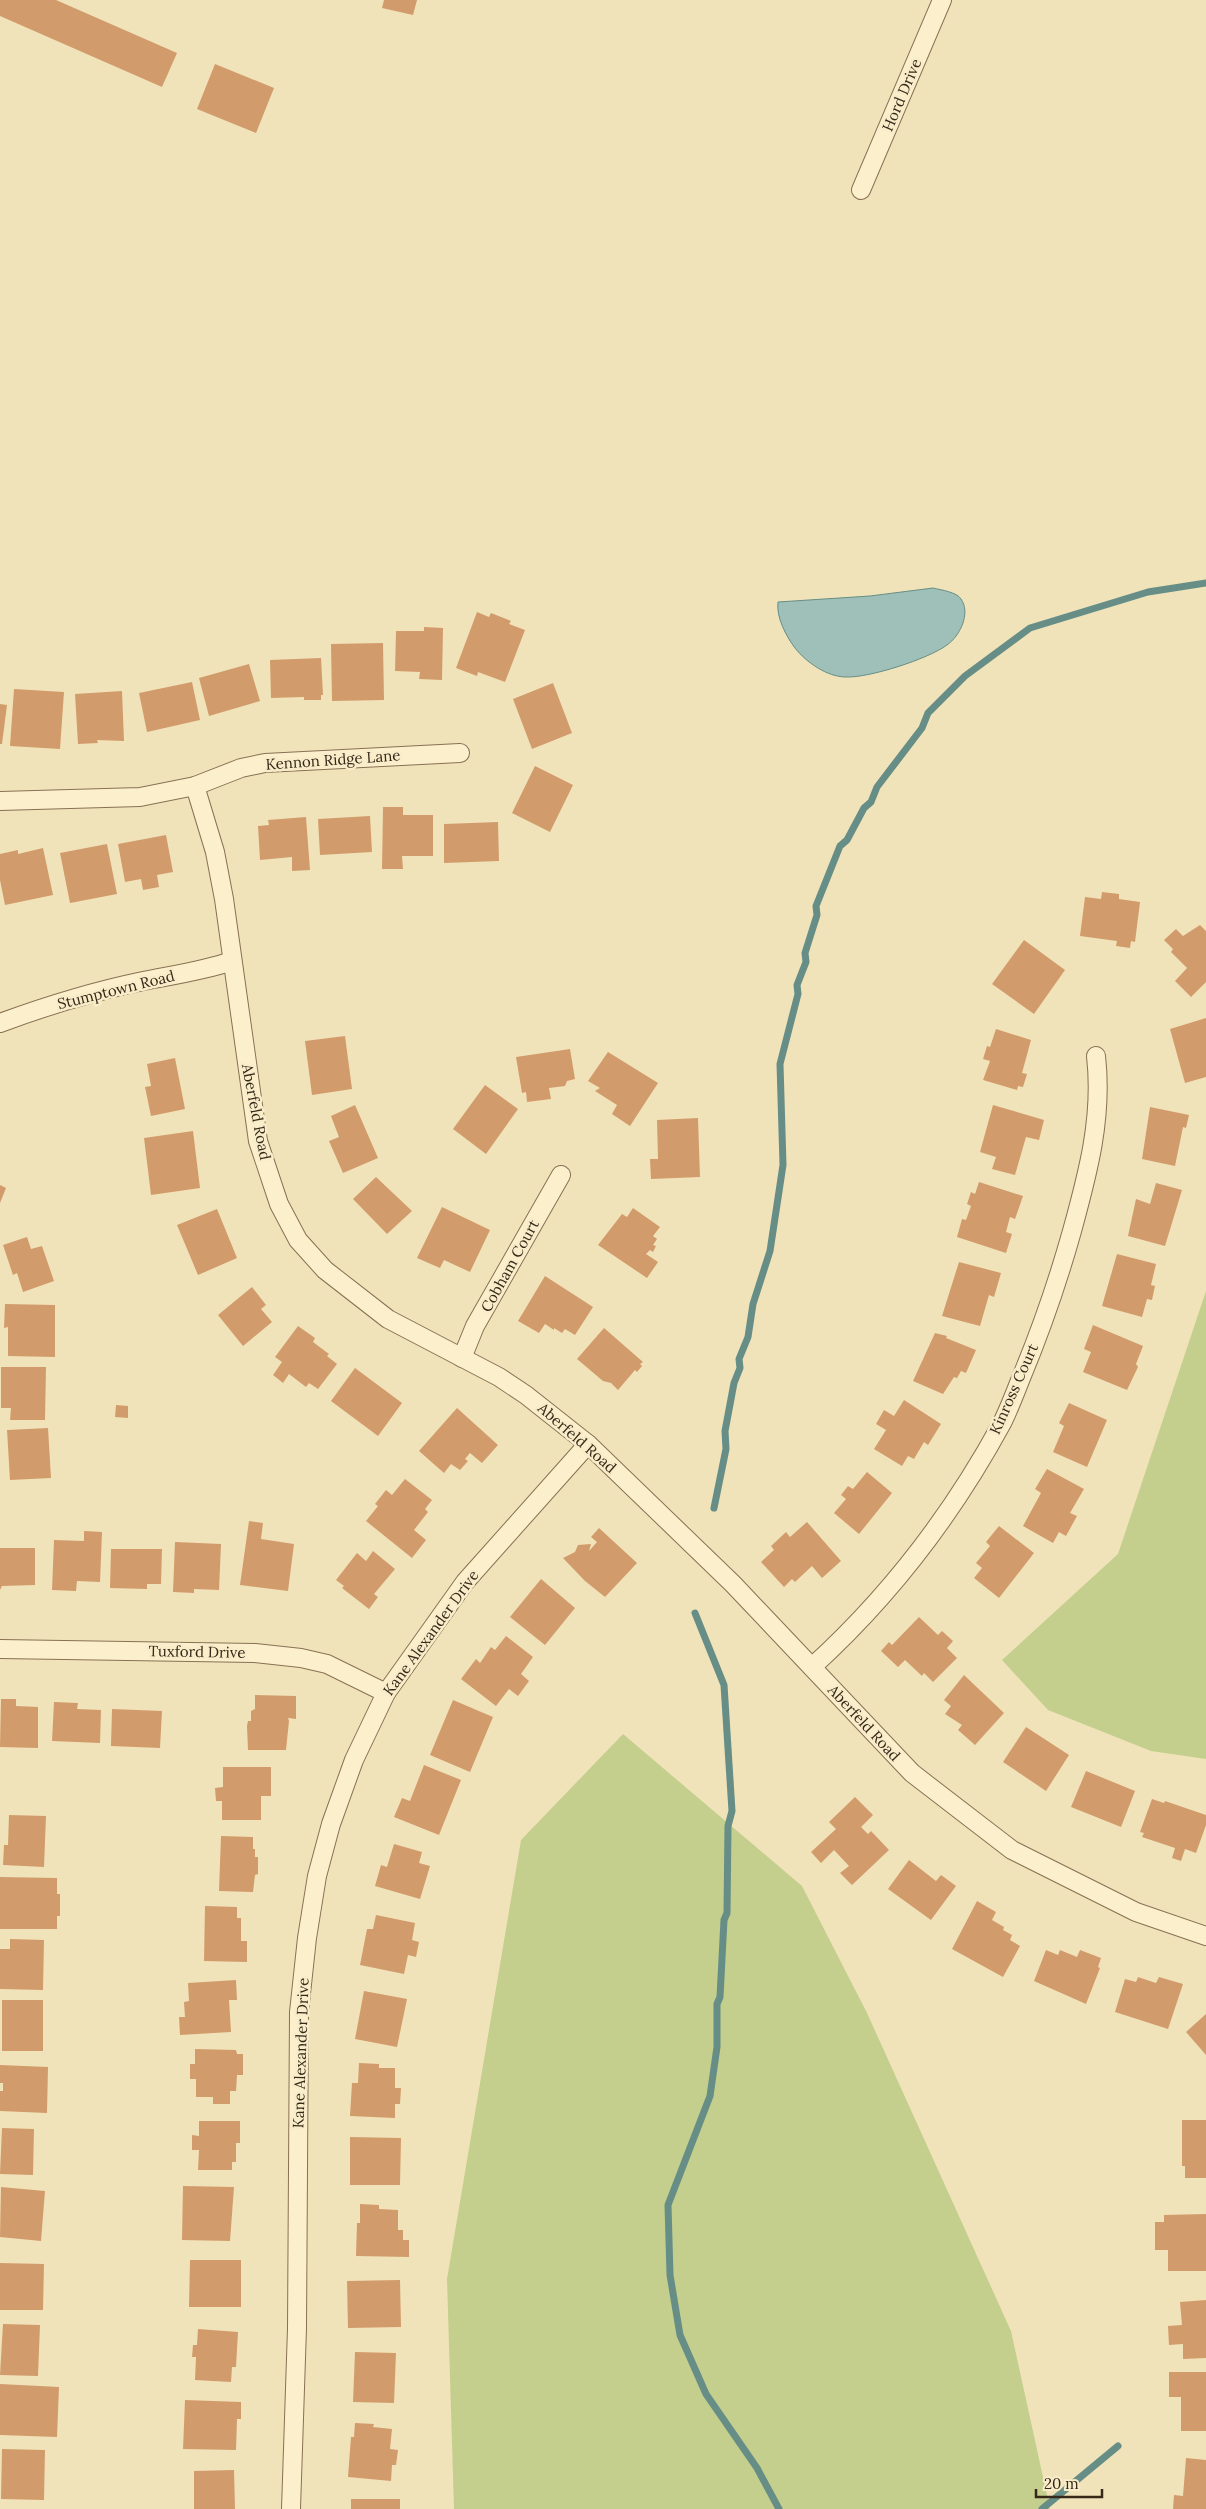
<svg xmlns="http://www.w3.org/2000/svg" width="1206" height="2509" font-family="Lora,serif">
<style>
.green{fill:#c4cf8d}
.water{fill:#9ec0b8;stroke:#668e86}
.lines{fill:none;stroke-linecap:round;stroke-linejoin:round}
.stream{stroke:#668e86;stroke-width:7}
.building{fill:#d29b6c}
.street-casing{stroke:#887153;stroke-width:20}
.street{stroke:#fbefcc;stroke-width:18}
.labels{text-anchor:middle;stroke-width:5;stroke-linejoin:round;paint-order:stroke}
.street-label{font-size:15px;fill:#352819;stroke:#f8ecc9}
</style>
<rect width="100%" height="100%" fill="#f1e3b9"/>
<g class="green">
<polygon points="1206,1291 1206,1759 1151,1751 1048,1710 1002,1660 1118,1554"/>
<polygon points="623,1734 802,1886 867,2013 1011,2331 1050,2509 454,2509 447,2279 521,1840"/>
</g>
<path class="water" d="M933 588C941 590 957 592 961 599 971 613 960 636 947 645 928 659 869 678 846 677 827 677 806 662 795 648 786 636 776 617 778 602L870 596Z"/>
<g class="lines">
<g class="stream">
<polyline points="714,1508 726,1449 725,1431 734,1383 740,1368 739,1359 748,1337 753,1304 770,1251 783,1165 780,1064 798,994 797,985 806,962 805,953 817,915 816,906 840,846 847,840 864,808 871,802 877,787 922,728 928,713 965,676 1030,628 1148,592 1206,583"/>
<polyline points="695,1613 724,1685 732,1811 728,1826 727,1913 724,1920 720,1997 717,2004 717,2047 710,2096 668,2205 670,2275 680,2335 706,2394 757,2468 779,2509"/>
<polyline points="1042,2509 1118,2446"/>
</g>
</g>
<g class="building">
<polygon points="0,0 56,0 177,53 162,87 0,16"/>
<polygon points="384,0 417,0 413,15 382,8"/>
<polygon points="215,64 274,88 256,133 197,109"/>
<polygon points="477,612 489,617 491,613 511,621 509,624 525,630 505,682 478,672 477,676 456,668"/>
<polygon points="424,627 443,628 442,680 419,679 420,672 395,671 396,631 424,631"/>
<polygon points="383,643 384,700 332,701 331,644"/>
<polygon points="321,658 323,695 321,695 321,700 304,700 304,697 271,698 270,660"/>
<polygon points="249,664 260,701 209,716 199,678"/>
<polygon points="192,682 200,720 147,732 139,693"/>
<polygon points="553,683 572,733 532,749 513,699"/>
<polygon points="14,689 64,692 60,749 10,746"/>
<polygon points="122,691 124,741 97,740 98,743 78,744 75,694"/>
<polygon points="0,704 7,705 2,744 0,744"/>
<polygon points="535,766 573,785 550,832 512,813"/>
<polygon points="383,807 403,807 403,815 433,815 433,856 402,856 403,869 382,869"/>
<polygon points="370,816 372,852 320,855 318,819"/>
<polygon points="306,817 310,870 292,871 292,857 260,860 258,826 269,825 268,820"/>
<polygon points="498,822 499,861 444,863 444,824"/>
<polygon points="166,835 173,872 157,875 159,887 143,890 141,879 125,882 118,844"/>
<polygon points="107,844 117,894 70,903 60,853"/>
<polygon points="43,848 53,895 5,905 0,880 0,854 18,850 18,854"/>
<polygon points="1102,892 1119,894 1119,899 1140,902 1135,942 1131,941 1130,948 1116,946 1117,941 1080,936 1085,897 1101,899"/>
<polygon points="1200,925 1206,931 1206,982 1191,997 1175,981 1187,968 1171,952 1173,949 1164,940 1176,929 1183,936"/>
<polygon points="1024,940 1065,970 1034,1014 992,984"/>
<polygon points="1206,1018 1206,1077 1185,1083 1170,1029"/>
<polygon points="996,1029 1031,1040 1022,1073 1027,1074 1023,1087 1018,1086 1017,1090 983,1080 990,1061 983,1059 987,1046 990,1047"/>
<polygon points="345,1036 352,1089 312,1095 305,1041"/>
<polygon points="570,1049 575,1079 567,1081 565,1086 549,1088 551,1099 527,1102 526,1092 522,1093 516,1057"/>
<polygon points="608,1052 658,1083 630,1126 612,1114 617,1105 595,1091 600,1088 588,1081"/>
<polygon points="175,1058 185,1109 151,1116 145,1087 151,1086 147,1064"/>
<polygon points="485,1085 518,1109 486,1154 453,1129"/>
<polygon points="355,1105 378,1158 343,1173 329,1141 339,1137 331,1116"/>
<polygon points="993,1105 1044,1120 1039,1140 1026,1137 1015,1175 992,1169 996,1157 980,1152"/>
<polygon points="1150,1107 1189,1115 1186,1128 1183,1127 1175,1166 1142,1159"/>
<polygon points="698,1118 700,1177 651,1179 650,1159 658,1159 657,1120"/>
<polygon points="193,1131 200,1188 151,1195 144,1138"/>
<polygon points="376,1177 412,1211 387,1234 353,1199"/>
<polygon points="979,1182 1023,1196 1015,1219 1010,1217 1006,1232 1012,1234 1006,1253 957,1237 962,1219 966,1220 971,1206 967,1204 971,1192 975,1194"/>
<polygon points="1156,1183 1182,1190 1165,1246 1128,1236 1136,1199 1150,1204"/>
<polygon points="0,1185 6,1188 0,1203"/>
<polygon points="442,1207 490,1230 470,1272 444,1260 440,1268 417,1258"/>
<polygon points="633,1208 660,1227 653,1236 657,1239 653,1245 656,1246 653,1252 650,1250 646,1254 658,1262 647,1278 598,1245 622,1214 627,1217"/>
<polygon points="217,1209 237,1258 198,1275 177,1225"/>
<polygon points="27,1237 31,1249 42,1246 54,1281 23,1292 17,1273 13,1275 3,1245"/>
<polygon points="1117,1254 1156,1264 1151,1285 1155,1286 1152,1300 1147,1299 1142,1317 1102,1306"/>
<polygon points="959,1262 1001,1273 994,1297 989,1295 980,1326 942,1316"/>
<polygon points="545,1276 593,1307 575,1335 565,1329 562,1333 554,1328 554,1330 545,1324 539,1333 518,1321"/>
<polygon points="252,1287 266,1305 261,1309 272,1322 243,1346 218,1315"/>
<polygon points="5,1304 55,1305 55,1357 8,1356 8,1327 4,1328"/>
<polygon points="1093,1325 1143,1346 1136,1364 1138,1367 1127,1390 1083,1372 1091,1352 1084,1349"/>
<polygon points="298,1326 315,1338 313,1342 329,1354 327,1356 337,1364 318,1389 309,1383 306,1387 289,1374 283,1383 273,1375 282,1362 275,1357"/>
<polygon points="604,1328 643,1362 640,1364 642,1366 637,1372 635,1370 618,1390 611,1383 603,1381 577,1359"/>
<polygon points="935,1333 947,1336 946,1338 976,1350 966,1373 961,1371 957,1378 954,1377 943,1394 913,1381"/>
<polygon points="1,1367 46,1367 45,1420 10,1420 11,1408 1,1408"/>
<polygon points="355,1368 402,1403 378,1436 331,1401"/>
<polygon points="904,1400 941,1424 928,1445 924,1442 914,1459 908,1456 902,1466 874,1449 886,1430 876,1424 884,1410 894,1416"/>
<polygon points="1069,1403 1107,1420 1087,1467 1053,1452 1064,1426 1059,1423"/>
<polygon points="116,1405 128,1406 128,1418 115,1417"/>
<polygon points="457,1408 498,1445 482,1463 470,1453 465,1459 468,1461 460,1470 451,1464 444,1473 419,1451"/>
<polygon points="48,1428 51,1478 10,1480 7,1430"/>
<polygon points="1047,1469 1084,1489 1070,1513 1077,1516 1066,1536 1059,1532 1053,1543 1023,1526 1041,1493 1035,1489"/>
<polygon points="867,1472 892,1493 859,1534 834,1513 846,1499 841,1495 848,1486 853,1489"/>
<polygon points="405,1479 432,1500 425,1509 428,1512 414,1530 426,1540 412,1558 366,1521 378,1506 375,1504 386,1490 392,1495"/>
<polygon points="249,1521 263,1523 261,1539 294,1544 288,1591 240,1585"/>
<polygon points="807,1522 841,1561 822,1578 812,1566 795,1582 792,1579 784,1587 761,1562 774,1550 771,1546 786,1532 790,1537"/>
<polygon points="999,1526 1034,1553 999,1598 974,1578 982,1568 976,1563 990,1546 986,1542"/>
<polygon points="599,1528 637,1563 605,1597 585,1581 563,1558 575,1552 578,1545 591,1544 589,1551 597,1542 591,1537"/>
<polygon points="84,1531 102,1532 100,1582 77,1581 76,1591 52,1590 54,1540 84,1541"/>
<polygon points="175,1542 221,1544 219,1590 194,1589 194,1593 173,1592"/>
<polygon points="0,1548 35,1548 35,1585 2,1586 0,1590"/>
<polygon points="111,1549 162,1549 161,1584 147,1584 147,1589 110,1588"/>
<polygon points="373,1551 395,1569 374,1594 378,1597 369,1609 342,1588 344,1586 336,1580 357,1553 366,1561"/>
<polygon points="541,1579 575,1608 545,1645 510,1617"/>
<polygon points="919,1617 938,1635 942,1631 953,1641 947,1648 957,1658 933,1682 924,1673 922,1676 905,1660 898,1667 881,1651 889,1642 892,1645"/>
<polygon points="506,1636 533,1657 521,1674 529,1681 518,1696 509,1689 496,1706 461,1679 476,1659 480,1663 491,1647 495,1650"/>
<polygon points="964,1675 1004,1713 975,1745 958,1730 962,1725 945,1714 951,1706 944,1700"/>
<polygon points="255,1695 296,1696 296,1719 288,1718 289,1721 286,1750 248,1750 247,1726 248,1721 251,1721 251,1711 255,1709"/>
<polygon points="1,1699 16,1699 16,1706 38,1707 38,1748 0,1747"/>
<polygon points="453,1700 493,1717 470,1772 430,1755"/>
<polygon points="54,1702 78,1703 77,1709 101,1710 100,1743 52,1741"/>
<polygon points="112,1709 162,1711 160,1748 111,1746"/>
<polygon points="1026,1727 1069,1755 1046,1791 1003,1762"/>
<polygon points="424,1765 461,1780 439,1835 394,1817 402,1798 410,1801"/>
<polygon points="223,1767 271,1767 271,1796 261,1796 261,1820 222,1820 222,1801 216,1801 215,1788 223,1787"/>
<polygon points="1086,1771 1135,1791 1121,1827 1071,1807"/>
<polygon points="855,1797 873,1815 861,1827 868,1834 871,1831 889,1850 852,1885 840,1873 849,1866 834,1850 821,1863 811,1852 836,1829 829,1822"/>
<polygon points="1152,1799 1164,1803 1165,1801 1206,1815 1206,1825 1196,1853 1185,1849 1181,1861 1172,1858 1175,1848 1142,1837 1144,1833 1140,1832"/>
<polygon points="9,1815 46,1816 44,1867 3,1865 4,1845 8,1845"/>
<polygon points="221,1836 253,1837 253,1849 255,1849 255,1857 258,1857 258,1874 255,1875 253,1892 219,1891"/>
<polygon points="394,1844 422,1852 419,1863 430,1866 420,1899 375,1886 381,1865 387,1867"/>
<polygon points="909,1860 936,1881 941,1875 956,1886 931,1920 888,1889"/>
<polygon points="0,1877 57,1878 57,1894 60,1894 60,1916 57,1916 57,1929 0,1929"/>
<polygon points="977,1901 996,1912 992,1920 1004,1927 1003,1930 1012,1935 1010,1940 1020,1946 1003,1977 952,1949"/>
<polygon points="205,1906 237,1907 237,1918 241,1918 241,1941 247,1941 247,1962 204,1961"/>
<polygon points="376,1915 415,1923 412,1940 419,1942 416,1957 408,1955 404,1974 360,1965 367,1929 373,1929"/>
<polygon points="10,1939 44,1940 43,1990 0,1989 0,1949 10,1949"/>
<polygon points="1046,1950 1058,1955 1060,1950 1077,1957 1080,1950 1101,1958 1098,1967 1100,1968 1086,2004 1034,1981"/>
<polygon points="1138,1977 1156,1983 1159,1977 1183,1984 1168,2029 1115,2012 1125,1979 1136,1982"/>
<polygon points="236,1980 237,2000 229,2000 231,2032 180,2035 179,2017 185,2017 184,2002 189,2001 188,1983"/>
<polygon points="364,1991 407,1999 397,2047 355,2039"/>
<rect x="2" y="2000" width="41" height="51"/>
<polygon points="1206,2014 1206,2055 1186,2032"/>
<polygon points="195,2049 236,2050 237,2054 243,2054 243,2075 237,2075 236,2091 230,2091 230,2104 213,2104 213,2097 196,2097 196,2079 190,2079 190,2064 195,2064"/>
<polygon points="359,2063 379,2064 379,2068 395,2068 395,2088 401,2088 400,2104 395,2104 395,2118 350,2116 352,2083 358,2083"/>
<polygon points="0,2065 48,2067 47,2113 0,2111 0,2091 3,2091 3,2083 0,2083"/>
<polygon points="1182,2120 1206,2120 1206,2178 1185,2178 1185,2166 1182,2166"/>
<polygon points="199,2121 240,2121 240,2143 236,2143 236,2162 232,2162 232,2170 198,2170 199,2150 192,2150 192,2135 199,2136"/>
<polygon points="2,2128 34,2129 33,2175 0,2174"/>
<polygon points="350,2137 401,2138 400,2185 350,2185"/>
<polygon points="183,2186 234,2187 230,2241 182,2240"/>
<polygon points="1,2187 45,2191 41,2241 0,2237"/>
<polygon points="360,2204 379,2205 379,2209 398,2210 398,2230 403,2230 403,2240 409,2240 409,2257 356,2256 357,2223 360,2223"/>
<polygon points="1206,2214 1206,2271 1168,2271 1168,2250 1155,2250 1155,2222 1164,2222 1164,2215"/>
<polygon points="190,2260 241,2260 241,2307 189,2307"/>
<polygon points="0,2263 44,2264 43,2310 0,2310"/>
<polygon points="400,2280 401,2327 348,2328 347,2281"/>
<polygon points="1206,2300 1206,2358 1183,2359 1183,2344 1169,2345 1168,2326 1182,2325 1180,2302"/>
<polygon points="3,2324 40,2325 38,2376 0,2375"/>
<polygon points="198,2329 238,2332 236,2367 232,2367 231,2382 195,2380 196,2357 192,2357 193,2345 197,2345"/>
<polygon points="355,2352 396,2353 394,2403 353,2402"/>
<polygon points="1169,2372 1206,2372 1206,2431 1181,2431 1181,2397 1169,2397"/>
<polygon points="0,2384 59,2387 57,2437 0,2435"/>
<polygon points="185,2400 241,2402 241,2419 237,2419 236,2450 183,2449"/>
<polygon points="355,2423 374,2424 373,2427 392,2429 390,2449 398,2450 396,2465 392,2465 391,2481 348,2477 351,2437 354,2437"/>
<polygon points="2,2449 45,2450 44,2500 1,2499"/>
<polygon points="1186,2458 1206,2460 1206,2509 1173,2509 1174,2495 1183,2496"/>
<polygon points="234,2470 235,2509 194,2509 194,2471"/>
<rect x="351" y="2499" width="49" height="10"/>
</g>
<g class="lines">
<defs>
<g id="street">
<polyline points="861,190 942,0"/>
<polyline points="195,786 215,852 224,899 258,1141 279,1204 298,1240 325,1270 388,1319 499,1377 526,1395 588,1444 733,1584 912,1773 1012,1850 1136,1912 1206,1936"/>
<polyline points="0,801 140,797 195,786 241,768 265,763 460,753"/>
<path d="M0 1023C46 1006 95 991 143 981 173 975 203 971 232 961"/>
<polyline points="462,1358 475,1326 561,1175"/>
<polyline points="0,1649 255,1653 301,1658 327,1664 386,1693"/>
<path d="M812 1667C889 1597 952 1515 1002 1423 1009 1409 1015 1393 1021 1378 1041 1330 1058 1281 1072 1231 1088 1173 1103 1117 1096 1056"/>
<polyline points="291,2509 297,2328 299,2012 307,1938 317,1876 331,1824 354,1760 386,1693 465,1582 588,1444"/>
</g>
</defs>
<use href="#street" class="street-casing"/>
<use href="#street" class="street"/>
</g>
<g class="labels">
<g class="street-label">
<text transform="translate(902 95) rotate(-67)" y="5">Hord Drive</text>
<text transform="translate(333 760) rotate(-4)" y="5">Kennon Ridge Lane</text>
<text transform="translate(116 990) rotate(-14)" y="5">Stumptown Road</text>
<text transform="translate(256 1112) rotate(79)" y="5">Aberfeld Road</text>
<text transform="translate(510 1266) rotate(-61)" y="5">Cobham Court</text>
<text transform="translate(1014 1389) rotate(-66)" y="5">Kinross Court</text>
<text transform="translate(577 1438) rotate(41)" y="5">Aberfeld Road</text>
<text transform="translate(431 1633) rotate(-54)" y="5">Kane Alexander Drive</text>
<text transform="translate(197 1652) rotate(1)" y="5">Tuxford Drive</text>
<text transform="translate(864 1723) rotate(47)" y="5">Aberfeld Road</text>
<text transform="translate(301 2053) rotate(-88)" y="5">Kane Alexander Drive</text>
</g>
</g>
<path d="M1036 2489v8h66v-8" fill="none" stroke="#352819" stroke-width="2.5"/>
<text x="1044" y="2489" font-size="15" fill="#352819" stroke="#f8ecc9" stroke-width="4" paint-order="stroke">20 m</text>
</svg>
